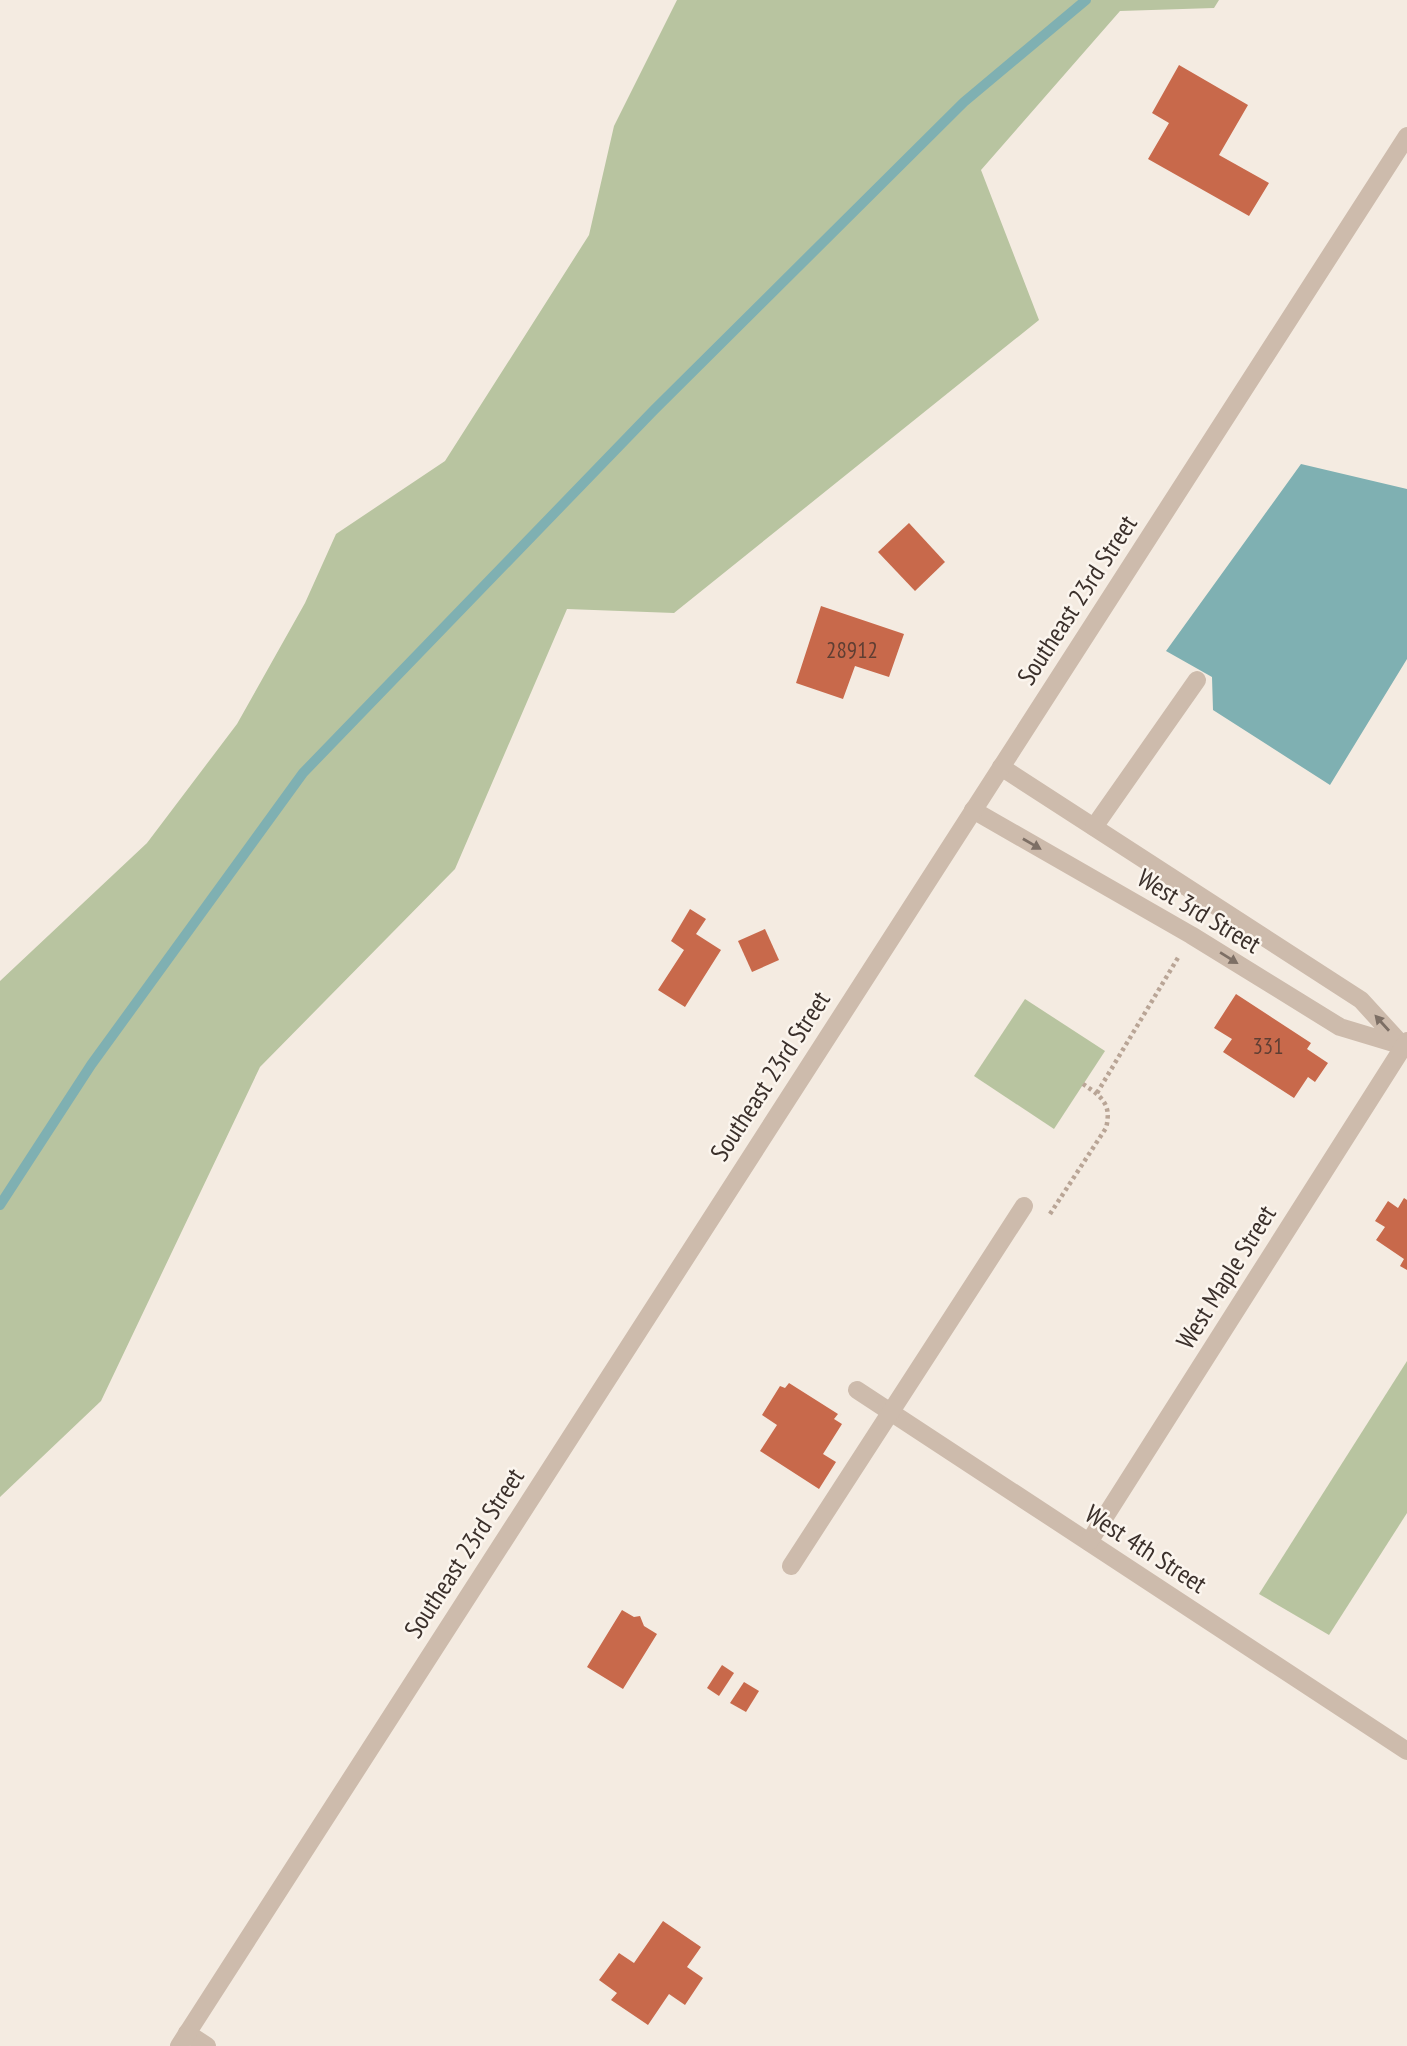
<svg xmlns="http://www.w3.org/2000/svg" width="1407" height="2046" font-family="'PT Sans Narrow',sans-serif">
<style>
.green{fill:#b8c4a0}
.water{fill:#7fb0b2}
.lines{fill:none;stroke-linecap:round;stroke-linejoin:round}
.stream{stroke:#7fb0b2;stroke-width:10}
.building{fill:#c8694b}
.path{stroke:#b9a596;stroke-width:4.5;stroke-dasharray:3.5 3.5;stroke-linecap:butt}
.minor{stroke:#cdbbac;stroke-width:18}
.oneway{fill:#7d6f65}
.labels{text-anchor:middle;stroke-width:5;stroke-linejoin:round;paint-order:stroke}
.number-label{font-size:23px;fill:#5e3e33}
.street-label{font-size:26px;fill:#3b302b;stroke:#fbf5ee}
</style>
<rect width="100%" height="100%" fill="#f4ebe1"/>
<g class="green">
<polygon points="677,0 1219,0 1214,8 1120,11 981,170 1039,320 674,613 567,609 455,869 260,1067 101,1401 0,1497 0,981 147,843 237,724 305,603 336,534 445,461 589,235 614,126"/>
<polygon points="1025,999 1105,1051 1054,1129 974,1076"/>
<polygon points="1407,1361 1407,1513 1329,1635 1259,1594"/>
</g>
<polygon class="water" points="1301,464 1407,489 1407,659 1330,785 1213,710 1212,677 1166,651"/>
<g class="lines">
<polyline class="stream" points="0,1205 91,1065 303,773 654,410 964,102 1086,0"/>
</g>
<g class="building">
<polygon points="1179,65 1248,105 1219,155 1269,183 1249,216 1148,159 1169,123 1152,113"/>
<polygon points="909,523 945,562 915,591 878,552"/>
<polygon points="821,606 904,634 889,677 855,666 843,699 796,683"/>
<polygon points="690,909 706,919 696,934 721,950 685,1007 658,990 684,950 671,941"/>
<polygon points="765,929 779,960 752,972 738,941"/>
<polygon points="1236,994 1311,1043 1307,1049 1328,1063 1315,1082 1308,1077 1294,1098 1223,1052 1232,1039 1214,1028"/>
<polygon points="1404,1198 1407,1200 1407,1270 1400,1266 1404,1259 1376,1240 1385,1227 1375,1221 1388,1201 1398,1208"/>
<polygon points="789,1383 838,1414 834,1419 842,1424 823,1454 836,1462 819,1489 760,1451 777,1425 762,1415 780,1386 785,1388"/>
<polygon points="622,1610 634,1617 640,1616 644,1626 657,1634 623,1689 587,1667"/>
<polygon points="722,1665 734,1673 719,1696 707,1688"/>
<polygon points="744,1682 759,1691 746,1712 730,1703"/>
<polygon points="663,1921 701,1947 687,1967 703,1978 685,2005 669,1994 648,2025 611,2000 617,1993 599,1980 619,1953 634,1963"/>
</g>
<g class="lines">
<g class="path">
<polyline points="1097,1093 1179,956"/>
<path d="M1050 1214 1106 1128C1112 1104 1102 1097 1083 1084"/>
</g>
<g class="minor">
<polyline points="973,810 1191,935 1340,1027 1403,1046 1361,1000 1001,767"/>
<polyline points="1094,827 1197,680"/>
<polyline points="857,1390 1407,1751"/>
<polyline points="1089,1542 1407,1041"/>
<polyline points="791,1566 1024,1206"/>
<polyline points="187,2033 207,2046"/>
<polyline points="179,2046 1407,136"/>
</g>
</g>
<defs><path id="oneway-solid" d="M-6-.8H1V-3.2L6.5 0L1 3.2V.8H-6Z" transform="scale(1.75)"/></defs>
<g class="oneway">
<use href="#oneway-solid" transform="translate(1032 844) rotate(30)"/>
<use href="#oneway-solid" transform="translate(1229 958) rotate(32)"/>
<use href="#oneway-solid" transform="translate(1382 1023) rotate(-132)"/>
</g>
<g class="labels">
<g class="number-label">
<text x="852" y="658">28912</text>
<text x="1268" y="1054">331</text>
</g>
<g class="street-label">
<text transform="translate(1077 600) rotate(-57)" y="9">Southeast 23rd Street</text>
<text transform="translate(1199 911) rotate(31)" y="9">West 3rd Street</text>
<text transform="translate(770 1076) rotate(-57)" y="9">Southeast 23rd Street</text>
<text transform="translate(1226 1277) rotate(-58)" y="9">West Maple Street</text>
<text transform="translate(1146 1549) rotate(33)" y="9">West 4th Street</text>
<text transform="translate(464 1553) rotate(-57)" y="9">Southeast 23rd Street</text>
</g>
</g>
</svg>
